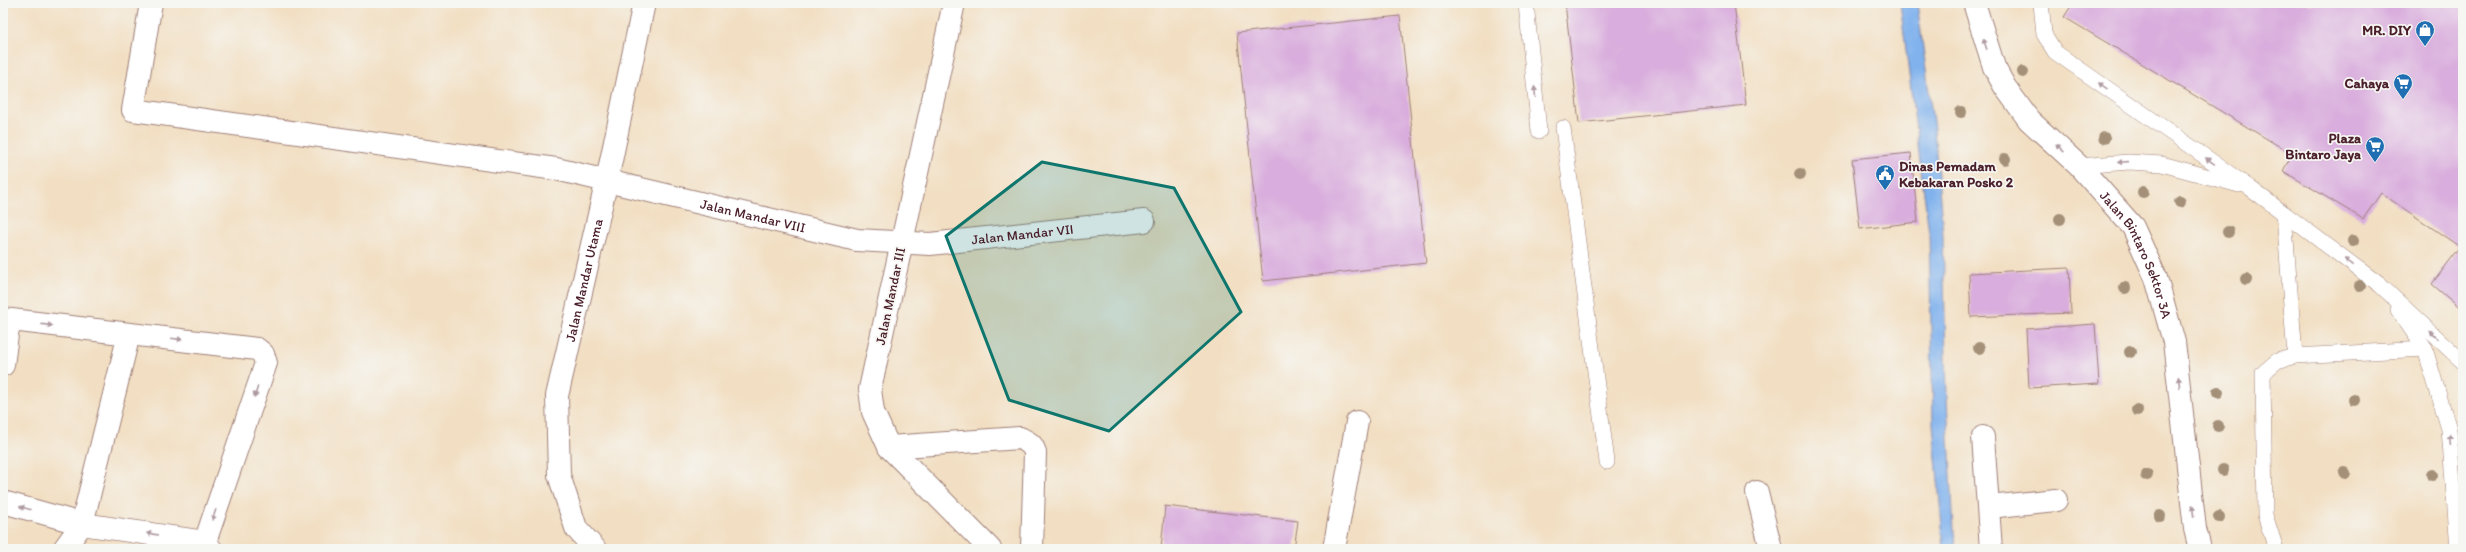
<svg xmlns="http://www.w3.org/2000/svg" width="2466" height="552" font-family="Itim,sans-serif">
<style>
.water{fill:#81b2ed;stroke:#66688c}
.building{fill:#d9addd}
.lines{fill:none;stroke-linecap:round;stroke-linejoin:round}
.service-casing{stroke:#9e7f77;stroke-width:16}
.minor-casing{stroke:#9e7f77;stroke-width:24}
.secondary-casing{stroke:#9e7f77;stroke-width:24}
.service{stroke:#fff;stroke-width:15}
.minor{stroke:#fff;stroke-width:22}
.secondary{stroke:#fff;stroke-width:22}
.tree{fill:#a49079}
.oneway{fill:#ae9aa0}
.marked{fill:#0f766e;fill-opacity:0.2;stroke:#0f766e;stroke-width:3;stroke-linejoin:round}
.labels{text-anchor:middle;stroke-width:3.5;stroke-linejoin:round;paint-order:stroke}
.poi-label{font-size:14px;font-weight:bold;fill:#4a1f2b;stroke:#f6f6f2;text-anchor:end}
.street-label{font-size:14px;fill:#4a1f2b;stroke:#f6f6f2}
</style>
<rect width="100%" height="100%" fill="#f6f6f2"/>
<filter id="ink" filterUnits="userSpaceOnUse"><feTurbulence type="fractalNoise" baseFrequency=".025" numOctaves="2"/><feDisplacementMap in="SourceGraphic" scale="8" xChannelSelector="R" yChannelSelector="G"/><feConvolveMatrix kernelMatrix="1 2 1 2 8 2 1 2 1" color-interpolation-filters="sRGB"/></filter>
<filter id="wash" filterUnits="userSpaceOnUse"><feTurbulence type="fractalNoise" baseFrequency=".012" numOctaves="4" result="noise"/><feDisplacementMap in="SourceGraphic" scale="16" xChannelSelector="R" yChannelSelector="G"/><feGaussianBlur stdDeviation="0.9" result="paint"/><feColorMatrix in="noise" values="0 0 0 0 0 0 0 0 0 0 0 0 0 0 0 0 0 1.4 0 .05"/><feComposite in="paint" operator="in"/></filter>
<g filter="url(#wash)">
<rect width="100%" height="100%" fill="#f2dfc3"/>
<polygon class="water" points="1900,3 1917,3 1934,129 1943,234 1947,400 1955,549 1944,549 1933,424 1929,233"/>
<g id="blocks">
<g class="building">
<polygon points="1565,3 1734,3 1746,105 1579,123"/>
<polygon points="2073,3 2463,3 2463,311 2432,284 2460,247 2381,193 2363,219 2283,171 2292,154 2064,17"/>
<polygon points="1400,16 1426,263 1263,281 1237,33"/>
<polygon points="1911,153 1918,222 1860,229 1852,159"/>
<polygon points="2069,268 2071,313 1971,317 1969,273"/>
<polygon points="2095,324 2099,384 2029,388 2026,329"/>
<polygon points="1165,506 1298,521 1294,549 1161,549"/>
</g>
</g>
</g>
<g filter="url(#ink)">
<use href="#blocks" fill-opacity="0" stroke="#9e7f77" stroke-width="1"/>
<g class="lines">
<defs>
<g id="service">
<polyline points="1526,3 1539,131"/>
<polyline points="2041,3 2044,34 2055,52 2250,188 2380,285 2463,362"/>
<polyline points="1563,128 1607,462"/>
<polyline points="2079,166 2129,162 2162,164 2239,185"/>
<polyline points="2284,214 2295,356"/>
<polyline points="2398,310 2425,349 2449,429 2458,549"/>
<polyline points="2276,549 2265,515 2263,373 2277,361 2295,356 2425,349"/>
</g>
<g id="minor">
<path id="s1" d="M151 3 133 110 556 169 857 240 930 244 1144 221"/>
<polyline points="954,3 870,389 873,412 889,447 990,549"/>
<polyline points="3,319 257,349 263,354 266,363 205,542"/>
<polyline points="3,365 9,320"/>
<polyline points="1983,437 1991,549"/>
<path d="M889 447 1020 438C1028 442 1033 444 1035 453L1032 549"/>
<polyline points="1757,492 1771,549"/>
<polyline points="3,502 82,524 205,542 211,549"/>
<polyline points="1989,507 2056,500"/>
<polyline points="64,549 82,524 129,334"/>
<path id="s2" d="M595 549 576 528 559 475 557 396 607 180 644 3"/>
<polyline points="1334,549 1357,422"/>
</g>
<g id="secondary">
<path id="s3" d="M1974 3 1994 67 2005 87 2029 120 2079 166 2133 227 2156 278 2174 342 2195 529 2200 549"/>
</g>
</defs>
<use href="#service" class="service-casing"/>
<use href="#minor" class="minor-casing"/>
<use href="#secondary" class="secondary-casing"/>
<use href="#service" class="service"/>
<use href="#minor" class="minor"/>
<use href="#secondary" class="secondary"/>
</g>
<g class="tree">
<circle cx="2023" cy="72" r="6"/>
<circle cx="1961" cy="112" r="6"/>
<circle cx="2104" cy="138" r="6"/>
<circle cx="2005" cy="159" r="6"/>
<circle cx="1800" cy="174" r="6"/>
<circle cx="2143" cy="192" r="6"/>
<circle cx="2180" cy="202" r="6"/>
<circle cx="2060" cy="219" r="6"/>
<circle cx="2228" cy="232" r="6"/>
<circle cx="2353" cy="241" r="6"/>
<circle cx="2246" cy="279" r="6"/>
<circle cx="2360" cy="286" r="6"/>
<circle cx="2125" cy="288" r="6"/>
<circle cx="1979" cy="348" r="6"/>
<circle cx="2130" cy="352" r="6"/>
<circle cx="2218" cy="392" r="6"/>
<circle cx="2354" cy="400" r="6"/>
<circle cx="2137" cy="410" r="6"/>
<circle cx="2218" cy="426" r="6"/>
<circle cx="2223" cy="470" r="6"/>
<circle cx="2345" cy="473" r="6"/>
<circle cx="2147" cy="475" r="6"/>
<circle cx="2432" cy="475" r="6"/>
<circle cx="2160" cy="516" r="6"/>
<circle cx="2219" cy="517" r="6"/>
</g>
<defs><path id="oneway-solid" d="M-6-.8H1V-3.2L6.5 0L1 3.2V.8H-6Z"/></defs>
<g class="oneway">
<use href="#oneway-solid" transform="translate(1985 44) rotate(-109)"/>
<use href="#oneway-solid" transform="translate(2103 86) rotate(-145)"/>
<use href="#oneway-solid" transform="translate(1535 92) rotate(-96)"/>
<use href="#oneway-solid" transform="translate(2060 148) rotate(-137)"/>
<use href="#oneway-solid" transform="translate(2210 161) rotate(-145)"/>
<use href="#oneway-solid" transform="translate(2123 162) rotate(176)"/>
<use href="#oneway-solid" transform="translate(2349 262) rotate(-143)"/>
<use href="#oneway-solid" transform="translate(47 325) rotate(7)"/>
<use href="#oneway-solid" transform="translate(2434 335) rotate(-137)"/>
<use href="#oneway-solid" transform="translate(177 339) rotate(7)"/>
<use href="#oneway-solid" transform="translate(2179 382) rotate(-97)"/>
<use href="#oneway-solid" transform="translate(256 392) rotate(109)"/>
<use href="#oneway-solid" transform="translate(2450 440) rotate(-94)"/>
<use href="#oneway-solid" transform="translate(25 508) rotate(-164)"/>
<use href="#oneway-solid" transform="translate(2193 511) rotate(-97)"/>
<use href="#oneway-solid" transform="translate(214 515) rotate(109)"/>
<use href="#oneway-solid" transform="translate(152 534) rotate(-172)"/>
</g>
</g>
<path class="marked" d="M1042 162 1174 188 1241 312 1109 431 1009 400 946 236Z"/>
<defs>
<symbol id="shop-pin" viewBox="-11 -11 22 30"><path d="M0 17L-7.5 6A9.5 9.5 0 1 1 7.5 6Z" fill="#1f6fb2" stroke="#f6f6f2"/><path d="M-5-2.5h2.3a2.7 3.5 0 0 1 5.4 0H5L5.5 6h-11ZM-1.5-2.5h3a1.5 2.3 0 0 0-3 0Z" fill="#fff"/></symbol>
<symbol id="supermarket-pin" viewBox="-11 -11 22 30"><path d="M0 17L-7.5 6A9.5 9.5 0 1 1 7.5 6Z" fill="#1f6fb2" stroke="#f6f6f2"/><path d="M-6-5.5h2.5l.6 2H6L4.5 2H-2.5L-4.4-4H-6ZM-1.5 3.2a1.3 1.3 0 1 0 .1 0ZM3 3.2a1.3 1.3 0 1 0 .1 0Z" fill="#fff"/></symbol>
<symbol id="civic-pin" viewBox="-11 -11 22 30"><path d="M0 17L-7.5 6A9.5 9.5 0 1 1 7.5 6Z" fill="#1f6fb2" stroke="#f6f6f2"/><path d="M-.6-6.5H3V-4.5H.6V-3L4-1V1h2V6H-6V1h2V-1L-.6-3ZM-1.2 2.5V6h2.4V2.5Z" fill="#fff"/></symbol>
</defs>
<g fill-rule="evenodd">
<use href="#shop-pin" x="2414" y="19" width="22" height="30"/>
<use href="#supermarket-pin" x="2392" y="72" width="22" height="30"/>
<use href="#supermarket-pin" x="2364" y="135" width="22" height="30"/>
<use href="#civic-pin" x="1874" y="163" width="22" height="30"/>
</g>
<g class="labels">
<g class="poi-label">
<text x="2411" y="35">MR. DIY</text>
<text x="2389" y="88">Cahaya</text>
<text x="2361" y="143">Plaza<tspan x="2361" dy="16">Bintaro Jaya</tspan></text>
<text x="1899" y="171" text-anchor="start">Dinas Pemadam<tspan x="1899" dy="16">Kebakaran Posko 2</tspan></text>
</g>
<g class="street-label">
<text dy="5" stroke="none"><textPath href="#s1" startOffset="738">Jalan Mandar VIII</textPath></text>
<text dy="5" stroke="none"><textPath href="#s1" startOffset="1011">Jalan Mandar VII</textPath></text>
<text dy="5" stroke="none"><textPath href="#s3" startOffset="306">Jalan Bintaro Sektor 3A</textPath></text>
<text dy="5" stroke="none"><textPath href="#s2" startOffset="282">Jalan Mandar Utama</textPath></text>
<text transform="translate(890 296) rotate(-78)" y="5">Jalan Mandar III</text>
</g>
</g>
<rect width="2466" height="552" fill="none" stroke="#f6f6f2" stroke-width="16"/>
</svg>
